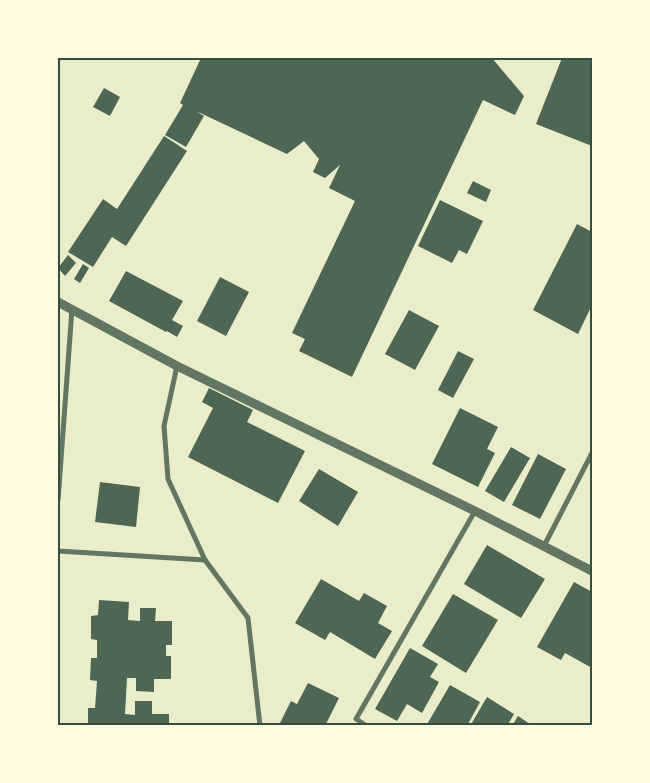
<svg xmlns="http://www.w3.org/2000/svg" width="650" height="783" font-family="'PT Sans Narrow',sans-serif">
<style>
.building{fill:#4f6655}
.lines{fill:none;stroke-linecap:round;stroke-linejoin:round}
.minor{stroke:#617663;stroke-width:5}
.tertiary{stroke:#617663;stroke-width:9}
.neatline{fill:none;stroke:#344e41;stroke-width:2}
</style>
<rect width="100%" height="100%" fill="#e9edc9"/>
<g class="building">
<polygon points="201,58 492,58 524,96 515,115 483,100 352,377 299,351 305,339 292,333 355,201 329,188 340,165 325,178 313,172 319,159 304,141 287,154 196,111 204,116 186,147 165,135 183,105 180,103"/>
<polygon points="562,58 592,58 592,146 536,124"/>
<polygon points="104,88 120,97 110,116 93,107"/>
<polygon points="164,136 187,151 126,246 112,237 93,267 68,252 103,199 117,209"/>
<polygon points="473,181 491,190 486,202 467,193"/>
<polygon points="440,200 483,221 467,254 459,250 452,263 418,246"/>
<polygon points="577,224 592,232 592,305 578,334 533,310"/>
<polygon points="68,255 76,263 65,276 58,268"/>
<polygon points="83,264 89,268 80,283 74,279"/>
<polygon points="126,271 183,301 172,320 183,326 177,337 167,331 166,332 109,301"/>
<polygon points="220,277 249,292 226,336 197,321"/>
<polygon points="409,310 439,326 415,370 385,354"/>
<polygon points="458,351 474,359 453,398 438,390"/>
<polygon points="209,388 253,410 247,422 305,451 278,503 188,457 213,408 202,402"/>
<polygon points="460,408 498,427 487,449 495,453 478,487 432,464"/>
<polygon points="511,447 530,458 504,502 485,491"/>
<polygon points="538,454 566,469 540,519 512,505"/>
<polygon points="319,469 358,492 338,526 299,501"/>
<polygon points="100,482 140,487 136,527 95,522"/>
<polygon points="487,545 545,579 521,618 464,584"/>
<polygon points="321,579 359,601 364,593 387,606 378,623 392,631 375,659 330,632 325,640 295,623"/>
<polygon points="574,582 592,592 592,668 565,653 561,660 537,647"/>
<polygon points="453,594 498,620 466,673 422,646"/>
<polygon points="99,600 129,602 128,620 140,621 140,608 156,608 155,621 172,621 172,645 166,645 166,656 171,656 171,679 154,679 154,692 136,691 136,678 127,678 125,714 135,715 135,701 152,701 152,714 169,714 169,726 88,726 88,708 95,708 97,681 90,680 91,658 97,658 97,640 91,639 91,616 98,615"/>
<polygon points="410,648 438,664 430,677 439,682 422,713 407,704 397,721 375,709"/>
<polygon points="308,683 339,698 325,726 285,726 280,723 291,701 297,704"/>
<polygon points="450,685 480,702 467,726 426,726"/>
<polygon points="487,697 514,714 507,726 470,726"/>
<polygon points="518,716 533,726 512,726"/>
</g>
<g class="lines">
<g class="minor">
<polyline points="177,366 164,426 168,479 205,560 248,618 260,726"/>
<polyline points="58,500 72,309"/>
<polyline points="544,546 592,453"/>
<polyline points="58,551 205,560"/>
<polyline points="367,726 356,719 475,511"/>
</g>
<polyline class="tertiary" points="58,302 177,366 475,511 592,571"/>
</g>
<rect width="650" height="783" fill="none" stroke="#fefae0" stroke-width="118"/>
<rect x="59" y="59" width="532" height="665" class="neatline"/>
</svg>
